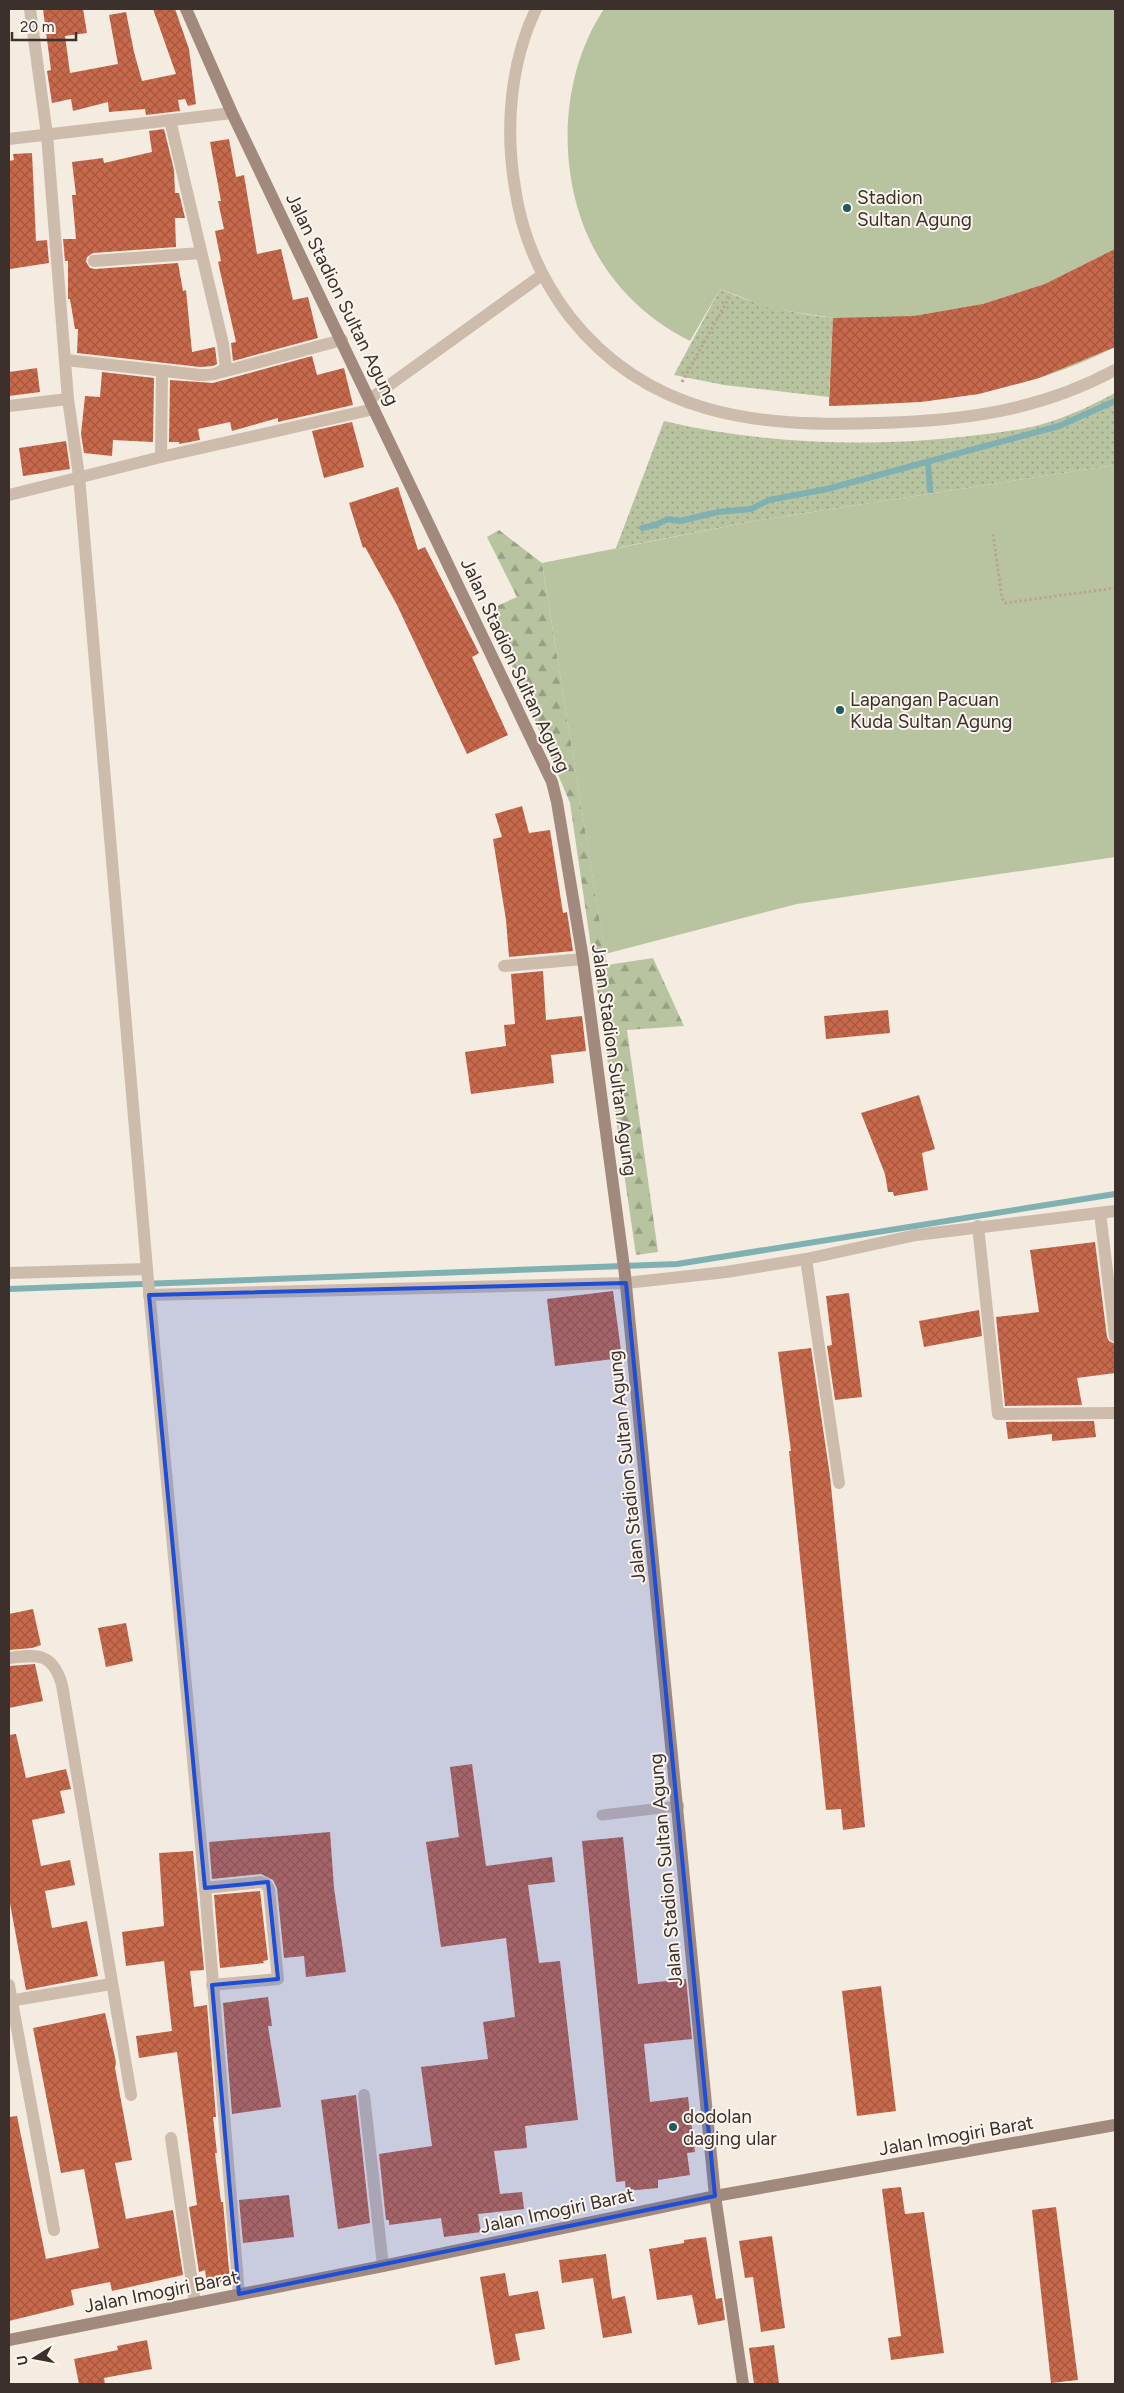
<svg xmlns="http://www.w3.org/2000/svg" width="1124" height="2393" font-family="Figtree,sans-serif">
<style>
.grass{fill:url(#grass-dots)}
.forest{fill:url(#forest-firs)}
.garden{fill:#b8c4a0}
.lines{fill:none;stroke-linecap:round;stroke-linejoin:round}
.stream{stroke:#7fb0b2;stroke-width:6}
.building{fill:url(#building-cross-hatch)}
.path{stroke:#b9a596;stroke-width:3;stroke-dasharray:2.5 2.5;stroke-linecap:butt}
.service{stroke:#cdbbac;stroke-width:11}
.minor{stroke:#cdbbac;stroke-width:12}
.secondary{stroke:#a18a7d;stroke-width:12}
.marked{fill:#1d4ed8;fill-opacity:0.2;stroke:#1d4ed8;stroke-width:4;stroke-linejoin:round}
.poi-dot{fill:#1f5a5e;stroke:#fbf5ee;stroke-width:2}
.labels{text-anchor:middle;stroke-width:4;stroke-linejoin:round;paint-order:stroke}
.poi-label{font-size:19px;fill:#3b302b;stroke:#fbf5ee;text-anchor:start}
.street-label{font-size:19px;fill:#3b302b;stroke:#fbf5ee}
</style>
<defs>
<pattern id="grass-dots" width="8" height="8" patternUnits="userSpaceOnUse" patternTransform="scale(1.25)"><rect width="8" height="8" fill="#b8c4a0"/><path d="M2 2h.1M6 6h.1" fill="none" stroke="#97a083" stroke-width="1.8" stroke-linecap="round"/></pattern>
<pattern id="forest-firs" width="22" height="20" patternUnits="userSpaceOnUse" patternTransform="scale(1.25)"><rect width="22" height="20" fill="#b8c4a0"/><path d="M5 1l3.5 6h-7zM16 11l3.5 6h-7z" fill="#97a083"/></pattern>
<pattern id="building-cross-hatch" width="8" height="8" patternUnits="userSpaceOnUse" patternTransform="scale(1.25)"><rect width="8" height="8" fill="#c8694b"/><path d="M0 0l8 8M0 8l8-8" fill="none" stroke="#a4573f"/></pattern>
</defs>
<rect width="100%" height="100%" fill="#f4ebe1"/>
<g class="grass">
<path d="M720 289C757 306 794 313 833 318L829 397 724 385 674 375Z"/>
<path d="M1115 393V465L754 521 616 548 664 421C766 445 875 448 978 435 1001 432 1024 430 1046 423 1070 416 1092 405 1115 393Z"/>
</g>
<polygon class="forest" points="499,530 542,563 607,965 653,958 684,1026 627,1030 658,1252 636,1255 570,803 488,610 517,597 487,537"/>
<g class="garden">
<path d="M604 9H1115V347C1026 393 928 405 829 406L833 318 769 308 720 289 690 341C654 323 623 296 601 261 556 188 556 81 604 9Z"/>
<polygon points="1115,465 1115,857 797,904 605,954 542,563 754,521"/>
</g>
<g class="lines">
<g class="stream">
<polyline points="928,462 930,490"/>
<polyline points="642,528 655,525 668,519 680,521 718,512 751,509 769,500 827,489 1059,426 1115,401"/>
<polyline points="9,1289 677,1264 1115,1194"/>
</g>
</g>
<g class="building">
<polygon points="43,9 83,9 87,33 65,36 70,73 118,64 109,15 126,12 134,52 142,81 176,74 153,9 175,9 189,49 196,104 188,106 185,99 178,100 180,111 146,115 145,109 109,112 108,102 73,111 71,99 52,103 47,71 51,70"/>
<polygon points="164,129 174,170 175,193 179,193 185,218 175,218 176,247 93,253 87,257 86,262 90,268 95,269 178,263 183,291 186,290 192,352 215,347 217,364 213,366 200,367 77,353 78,329 75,329 70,299 68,299 68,261 65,261 63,239 76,239 72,195 76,195 72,162 103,158 104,163 152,152 149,131"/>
<polygon points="229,139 236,177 244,175 257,254 281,249 293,300 308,297 318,338 233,361 231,343 236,342 218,262 221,261 215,231 224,229 218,201 221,201 210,142"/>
<polygon points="32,153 36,241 47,240 49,263 10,269 9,161 14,160 13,154"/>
<polygon points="1115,249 1115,347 1039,378 979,394 921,402 829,406 833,318 914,316 983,304 1045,284"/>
<polygon points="312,356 317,375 344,368 353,405 278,422 278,418 232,431 230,422 198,429 200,440 179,444 179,442 169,442 170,380 213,383"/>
<polygon points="37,368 40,392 9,396 9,372"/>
<polygon points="102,372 154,378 153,442 113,440 112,456 84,453 81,434 85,396 100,397"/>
<polygon points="352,422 364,467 324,478 312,431"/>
<polygon points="66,441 70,469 23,476 19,448"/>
<polygon points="398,487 418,550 425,547 479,653 472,657 508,735 467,754 397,605 365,547 363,548 349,503"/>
<polygon points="522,806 529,833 550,830 563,913 567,912 573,951 509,957 506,920 493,839 502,837 495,814"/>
<polygon points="543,971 546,1020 582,1016 586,1051 551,1055 554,1083 471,1094 465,1052 506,1046 504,1025 515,1024 511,974"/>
<polygon points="888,1010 890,1033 826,1039 824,1016"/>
<polygon points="919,1095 935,1149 922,1153 928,1190 894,1196 893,1192 888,1192 885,1174 861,1113"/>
<polygon points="1095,1242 1107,1337 1109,1341 1115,1344 1115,1373 1077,1378 1082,1405 1005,1406 996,1317 1039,1312 1030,1250"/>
<polygon points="613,1291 622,1358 555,1366 547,1299"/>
<polygon points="849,1293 862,1397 835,1400 827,1346 832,1345 826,1296"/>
<polygon points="979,1310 982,1336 924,1347 919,1321"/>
<polygon points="811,1348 830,1476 865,1827 843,1830 841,1809 826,1810 789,1451 791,1451 778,1352"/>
<polygon points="1094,1421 1096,1437 1052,1441 1052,1434 1008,1439 1006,1422"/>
<polygon points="33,1609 41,1645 32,1648 9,1650 9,1614"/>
<polygon points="126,1623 133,1661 106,1667 98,1628"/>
<polygon points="35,1664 43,1701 9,1708 9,1666"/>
<polygon points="16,1734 26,1778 66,1769 71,1789 60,1791 65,1813 32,1820 41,1866 70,1860 75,1885 45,1891 52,1928 87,1921 98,1976 26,1990 9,1898 9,1735"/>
<polygon points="472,1764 486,1866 552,1857 555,1882 528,1885 539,1963 560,1961 578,2120 525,2126 527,2148 494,2151 500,2194 522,2192 524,2209 478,2214 481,2232 444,2237 441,2218 389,2225 389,2220 386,2220 379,2154 432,2146 421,2067 488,2059 483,2022 515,2017 506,1938 441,1947 426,1842 459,1837 450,1767"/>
<polygon points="330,1832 334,1888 346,1972 306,1977 304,1956 284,1958 277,1888 273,1880 261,1874 212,1879 209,1842"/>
<polygon points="623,1837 638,1984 686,1979 692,2039 644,2044 650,2102 688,2097 695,2152 687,2153 690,2175 658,2180 658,2188 626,2191 625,2181 616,2182 582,1841"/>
<polygon points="193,1851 204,1970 190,1971 194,2007 207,2005 216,2117 213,2117 217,2153 215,2153 221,2202 223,2202 230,2281 207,2284 205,2270 199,2272 189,2207 197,2205 177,2052 139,2058 136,2036 172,2031 164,1961 126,1966 122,1932 164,1926 159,1853"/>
<polygon points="260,1891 268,1960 263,1961 264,1963 220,1968 214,1895"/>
<polygon points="881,1986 896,2111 857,2116 842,1991"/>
<polygon points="268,1997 272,2026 268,2026 281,2107 232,2114 223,2003"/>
<polygon points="105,2013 116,2062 115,2068 132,2160 115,2163 126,2219 173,2210 183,2275 112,2291 110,2282 71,2290 74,2305 9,2321 9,2117 17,2116 46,2259 99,2248 84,2169 61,2173 33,2028"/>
<polygon points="356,2095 370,2223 338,2229 321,2100"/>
<polygon points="901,2187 905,2214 924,2212 944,2353 891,2360 888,2338 901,2336 882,2189"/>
<polygon points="289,2195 294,2237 243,2243 239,2200"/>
<polygon points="1056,2207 1078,2380 1051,2383 1032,2210"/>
<polygon points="772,2236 785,2328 761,2332 753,2277 745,2278 739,2241"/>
<polygon points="706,2237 716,2299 722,2298 725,2320 698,2325 692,2295 657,2300 649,2249 684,2243 684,2240"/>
<polygon points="606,2254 612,2299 625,2296 632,2333 603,2338 593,2278 562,2283 559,2260"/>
<polygon points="505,2273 509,2296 538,2291 545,2329 515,2334 520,2360 495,2365 480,2277"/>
<polygon points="147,2340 152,2369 104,2378 105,2384 79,2384 74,2359 118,2350 117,2346"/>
<polygon points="774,2345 779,2384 754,2384 749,2348"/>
</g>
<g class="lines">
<g class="path">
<polyline points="682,382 731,294"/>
<polyline points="993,534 1002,598 1005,603 1115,588"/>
</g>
<polyline class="service" points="602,1815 679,1806"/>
<g class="minor">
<polyline points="30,9 47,135 68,399 79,476 147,1269 205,1888 239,2294"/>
<path d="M536 9C510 63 505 129 515 188 522 236 540 278 570 317 649 417 758 427 877 423 962 421 1039 411 1115 370"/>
<polyline points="9,139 232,113"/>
<polyline points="94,261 201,253"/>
<path d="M66 360 200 375C211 375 219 375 226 367L223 344 170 120"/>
<polyline points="222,372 342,340"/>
<polyline points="370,399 542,275"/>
<polyline points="9,406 68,399"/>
<polyline points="161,457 162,371"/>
<polyline points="9,495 161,457 374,409"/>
<polyline points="504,966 583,959"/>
<polyline points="1100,1213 1115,1336"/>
<polyline points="978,1226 998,1414 1115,1413"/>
<polyline points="806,1259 839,1483"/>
<polyline points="9,1273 147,1269"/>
<polyline points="149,1295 626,1283 726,1272 806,1259 916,1235 1115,1211"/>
<path d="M9 1658C38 1654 53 1653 62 1685L131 2095"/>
<polyline points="205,1888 261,1882 266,1884 269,1889 278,1979 212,1985"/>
<polyline points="9,1985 54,2230"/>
<polyline points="9,2001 111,1984"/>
<polyline points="364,2095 383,2266"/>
<polyline points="171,2138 195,2303"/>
</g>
<g class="secondary">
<polyline points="186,9 232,113 552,782 557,802 583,959 625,1275 715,2196 743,2384"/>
<polyline points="9,2340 383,2266 715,2196 1115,2125"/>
</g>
</g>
<path class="marked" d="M626 1283 715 2196 239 2294 212 1985 278 1979 268 1882 205 1888 149 1295Z"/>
<g class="poi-dot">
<circle cx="847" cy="208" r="5"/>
<circle cx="840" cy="710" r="5"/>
<circle cx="673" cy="2127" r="5"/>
</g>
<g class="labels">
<g class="poi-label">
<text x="857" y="204">Stadion<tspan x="857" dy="22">Sultan Agung</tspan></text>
<text x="850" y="706">Lapangan Pacuan<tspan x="850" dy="22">Kuda Sultan Agung</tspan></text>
<text x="683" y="2123">dodolan<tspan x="683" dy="22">daging ular</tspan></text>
</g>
<g class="street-label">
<text transform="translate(343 299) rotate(64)" y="7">Jalan Stadion Sultan Agung</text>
<text transform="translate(516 665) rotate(65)" y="7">Jalan Stadion Sultan Agung</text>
<text transform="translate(615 1060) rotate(82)" y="7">Jalan Stadion Sultan Agung</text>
<text transform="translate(626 1467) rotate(-96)" y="7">Jalan Stadion Sultan Agung</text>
<text transform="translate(665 1870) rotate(-95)" y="7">Jalan Stadion Sultan Agung</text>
<text transform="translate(956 2135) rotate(-10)" y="7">Jalan Imogiri Barat</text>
<text transform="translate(557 2210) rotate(-12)" y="7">Jalan Imogiri Barat</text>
<text transform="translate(161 2291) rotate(-11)" y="7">Jalan Imogiri Barat</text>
</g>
</g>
<rect width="1124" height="2393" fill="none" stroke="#3b302b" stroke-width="20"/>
<g transform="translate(35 2358) rotate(259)" stroke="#fbf5ee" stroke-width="4" paint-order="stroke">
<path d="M0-4L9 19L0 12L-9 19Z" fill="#3b302b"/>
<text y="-8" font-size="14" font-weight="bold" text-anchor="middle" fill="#3b302b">U</text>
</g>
<path d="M12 32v8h64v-8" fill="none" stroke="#3b302b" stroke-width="2.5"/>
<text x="20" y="32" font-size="15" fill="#3b302b" stroke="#fbf5ee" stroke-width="4" paint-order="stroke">20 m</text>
</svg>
